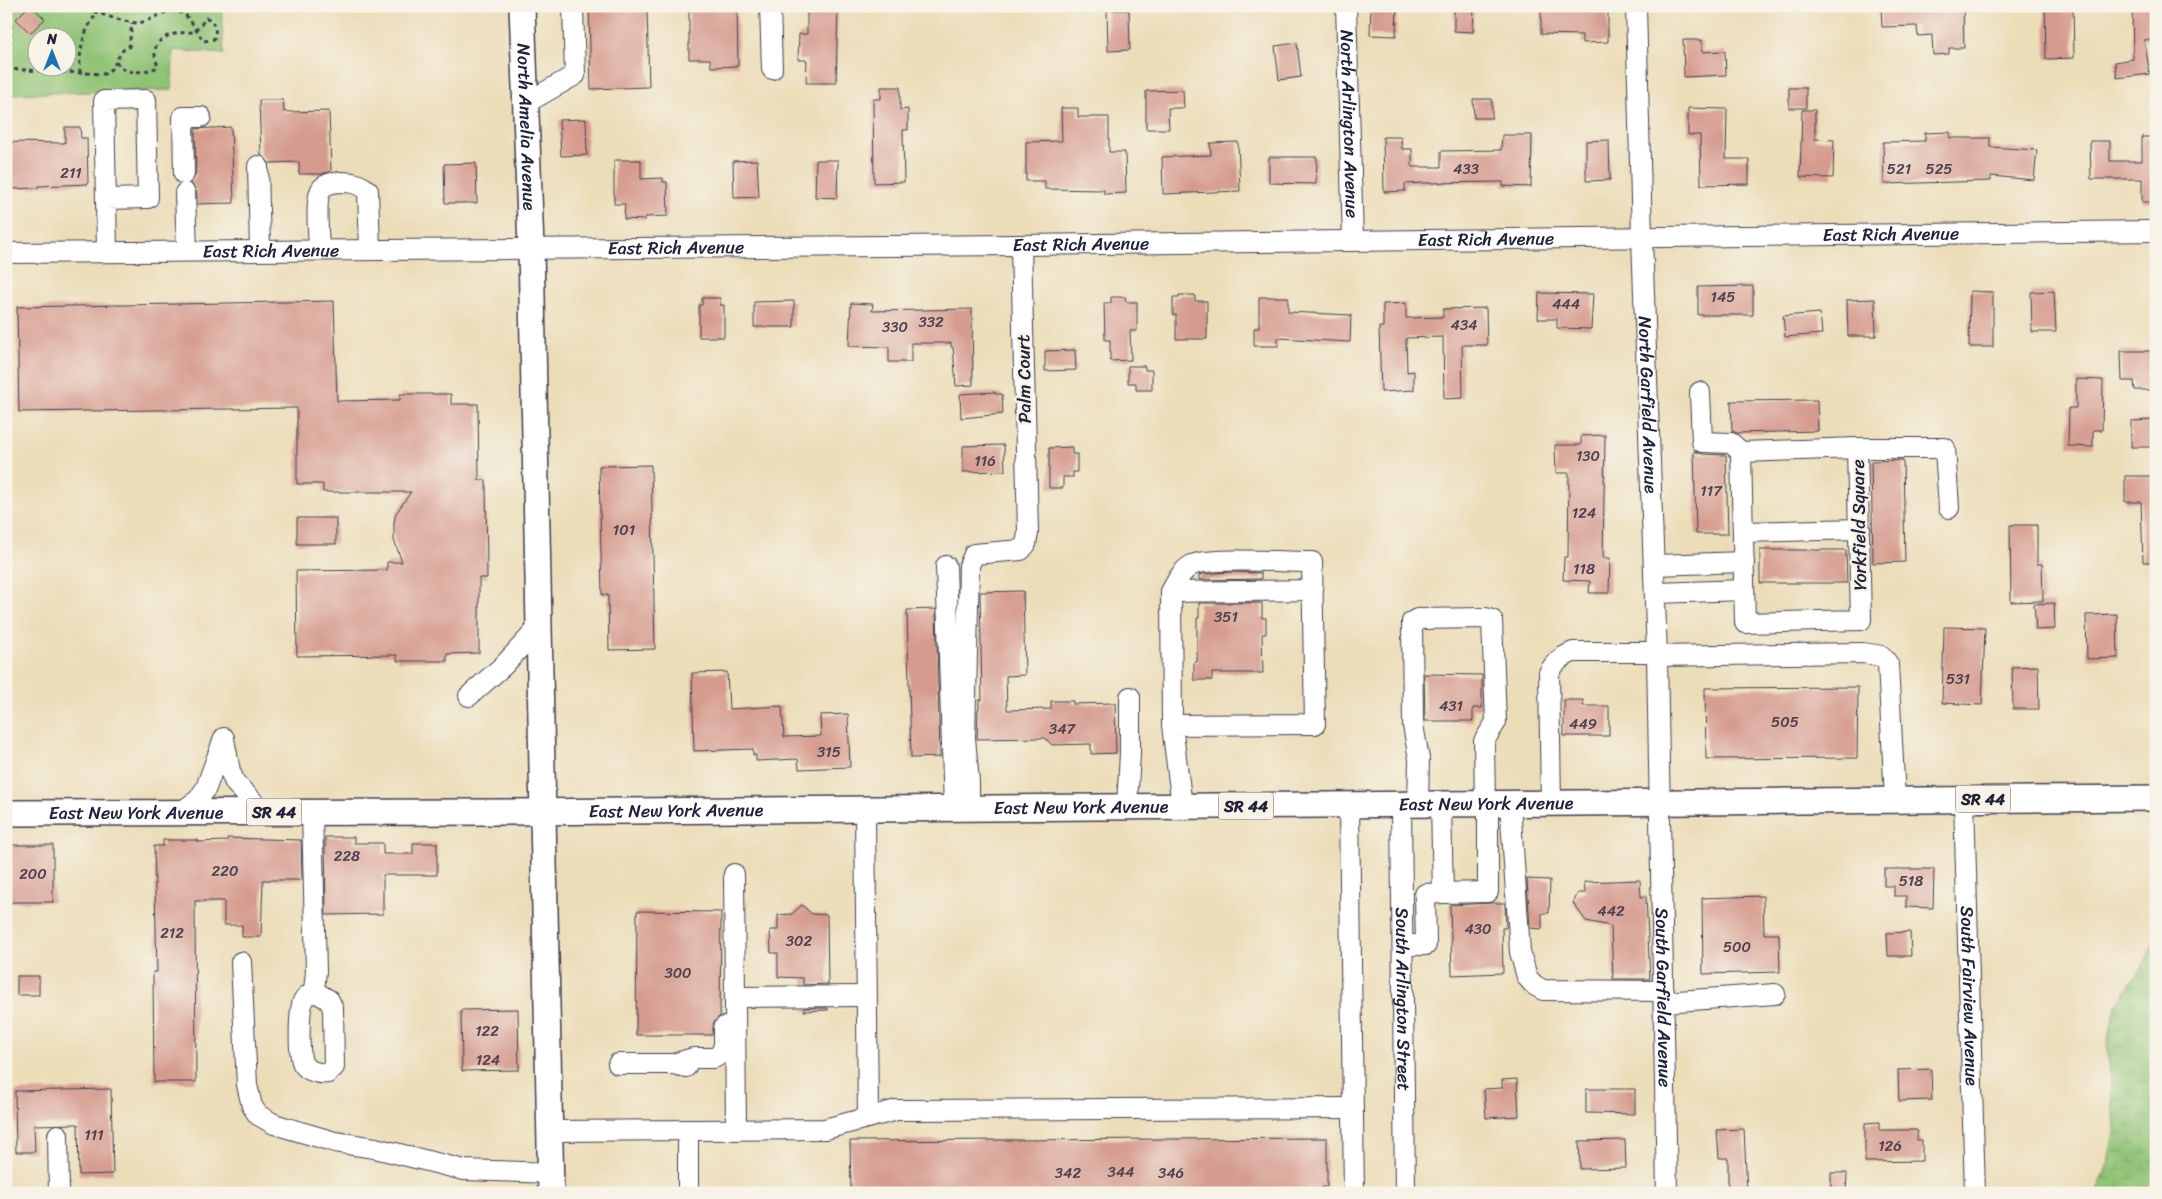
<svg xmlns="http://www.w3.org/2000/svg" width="2162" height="1199" font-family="Sriracha,sans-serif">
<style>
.wetland{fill:url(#wetland-marsh);stroke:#587258}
.park{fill:#8fc375;stroke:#587258;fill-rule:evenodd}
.building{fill:#d69b8f}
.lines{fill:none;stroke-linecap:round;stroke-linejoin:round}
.minor-casing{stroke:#403e4e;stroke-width:22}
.major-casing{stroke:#403e4e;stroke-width:28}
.path{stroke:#403e4e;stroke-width:3;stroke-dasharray:4 4;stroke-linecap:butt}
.minor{stroke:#fff;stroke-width:20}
.major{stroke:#fff;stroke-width:25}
.labels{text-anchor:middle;stroke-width:5;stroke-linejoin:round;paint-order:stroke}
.number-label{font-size:15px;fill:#4f4050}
.shield{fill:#f7f3e8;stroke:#62616f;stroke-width:1}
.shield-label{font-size:16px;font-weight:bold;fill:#22223b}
.street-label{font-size:18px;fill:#22223b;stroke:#f7f3e8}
</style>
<defs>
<pattern id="wetland-marsh" width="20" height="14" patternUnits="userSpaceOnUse" patternTransform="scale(1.25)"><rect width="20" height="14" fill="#8fc375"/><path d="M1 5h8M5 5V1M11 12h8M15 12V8" fill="none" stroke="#7ba766"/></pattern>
</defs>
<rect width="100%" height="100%" fill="#f7f3e8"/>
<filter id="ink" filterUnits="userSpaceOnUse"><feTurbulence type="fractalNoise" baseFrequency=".02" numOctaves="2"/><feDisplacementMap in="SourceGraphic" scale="10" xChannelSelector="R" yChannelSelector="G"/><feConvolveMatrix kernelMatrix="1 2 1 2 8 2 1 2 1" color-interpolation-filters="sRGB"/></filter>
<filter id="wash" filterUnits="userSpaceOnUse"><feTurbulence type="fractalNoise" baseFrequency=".0096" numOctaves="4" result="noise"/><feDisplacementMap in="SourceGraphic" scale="20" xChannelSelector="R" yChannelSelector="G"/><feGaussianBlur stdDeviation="1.12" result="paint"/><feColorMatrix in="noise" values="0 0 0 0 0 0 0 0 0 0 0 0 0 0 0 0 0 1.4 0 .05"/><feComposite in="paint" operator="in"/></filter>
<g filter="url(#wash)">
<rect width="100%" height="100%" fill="#ecddb9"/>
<polygon class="wetland" points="2156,937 2156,1193 2096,1193 2107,1167 2115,1128 2107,1042 2115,1007 2146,960"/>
<path class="park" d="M6 6H221L224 54 173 50 172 90 6 94ZM38 38H68V68H38Z"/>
<g id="blocks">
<g class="building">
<polygon points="29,6 32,6 45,19 30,33 16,19"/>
<polygon points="589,6 647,6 649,87 591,89"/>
<polygon points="689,6 737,6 738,66 711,67 710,59 689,59"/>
<polygon points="807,6 838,6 836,83 806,83 807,60 798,60 799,34 807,34"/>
<polygon points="1371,6 1397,6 1396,36 1370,35"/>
<polygon points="1454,6 1474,6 1473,32 1454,31"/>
<polygon points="1541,6 1608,6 1608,42 1582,43 1582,35 1541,34"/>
<polygon points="1881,6 1906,6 1907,11 1942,10 1942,6 1963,6 1964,48 1949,48 1949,54 1933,55 1932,35 1918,36 1917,26 1882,27"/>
<polygon points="2045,6 2073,6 2074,58 2046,59"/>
<polygon points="2132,6 2156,6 2156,39 2144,40 2150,74 2117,78 2115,62 2133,59"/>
<polygon points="1107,10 1129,10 1130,50 1108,51"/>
<polygon points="1683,40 1702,40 1702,52 1725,51 1726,75 1684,77"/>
<polygon points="1297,43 1301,77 1279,80 1275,46"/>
<polygon points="881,87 900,87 900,110 908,109 908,130 903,130 904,182 874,183 873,99 881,99"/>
<rect x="1789" y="88" width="17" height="20"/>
<polygon points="1183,90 1184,108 1168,108 1169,129 1146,129 1146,91"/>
<polygon points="1473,99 1492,99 1492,118 1474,118"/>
<polygon points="259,100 283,100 284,112 329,111 331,171 322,174 299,174 299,162 269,163 261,155"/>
<polygon points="1061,108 1078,108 1078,117 1109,117 1109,152 1125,152 1126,193 1104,194 1104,190 1045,189 1045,181 1026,181 1026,142 1062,141"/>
<polygon points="1688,108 1727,109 1726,159 1749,159 1749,184 1701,185 1700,135 1688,135"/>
<polygon points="1802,110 1815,110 1815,139 1834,140 1833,178 1800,177"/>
<polygon points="586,119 587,155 561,156 559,120"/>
<polygon points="65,127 80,127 81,138 87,138 88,184 38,186 38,188 9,189 9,181 6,181 6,150 9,150 8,142 65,143"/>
<polygon points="231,127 234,203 197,204 197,192 191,183 196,174 195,129"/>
<polygon points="1950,132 1950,138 1990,138 1990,147 2037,150 2034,180 1991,176 1991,181 1884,184 1883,142 1925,141 1925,133"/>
<polygon points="1502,135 1532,135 1531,187 1503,186 1503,182 1425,183 1405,184 1405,191 1384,192 1383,137 1401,137 1402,149 1412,149 1412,167 1441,167 1441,151 1501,150"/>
<polygon points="2142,137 2156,137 2156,202 2142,202 2142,179 2091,179 2090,141 2110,141 2110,161 2142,161"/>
<polygon points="1609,140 1610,180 1586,181 1586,141"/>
<polygon points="1238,142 1240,191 1163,194 1162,157 1211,155 1210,143"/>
<polygon points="1269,157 1317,157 1316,184 1269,183"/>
<polygon points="614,160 641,160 641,179 663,178 663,182 667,182 668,216 645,217 645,220 624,219 625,204 614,204"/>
<polygon points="757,160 759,197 734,198 733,161"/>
<polygon points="816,160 838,160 837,198 815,197"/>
<polygon points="476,163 477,203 445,203 444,164"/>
<polygon points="1753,286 1753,315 1698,315 1698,287"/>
<polygon points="1970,291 1993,292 1993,347 1969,347"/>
<polygon points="2054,291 2056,332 2032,332 2031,292"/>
<polygon points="1539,293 1593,294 1591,329 1557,328 1557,319 1538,319"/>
<polygon points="1179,295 1195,295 1195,301 1207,301 1207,339 1176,339 1176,315 1173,315 1173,297 1179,297"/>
<polygon points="1111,297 1125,297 1126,302 1137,302 1137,331 1130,331 1131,360 1110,361 1110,340 1105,340 1104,303 1111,303"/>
<polygon points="1259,297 1288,297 1288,312 1351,315 1350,342 1278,338 1278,346 1254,346 1254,328 1259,328"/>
<polygon points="702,298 720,298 720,305 724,305 724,337 699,337 699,305 702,305"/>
<polygon points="1875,299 1876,336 1848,336 1847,300"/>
<polygon points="334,301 337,401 400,400 400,394 451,394 451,404 478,404 479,480 486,480 487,578 479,578 479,653 447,654 447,661 397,661 397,655 297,656 296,571 387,570 387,562 402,562 394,540 394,522 396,513 411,492 323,492 323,484 297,484 297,408 19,412 17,307"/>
<polygon points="794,301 794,327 754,327 754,302"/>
<polygon points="851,303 873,304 872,311 972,309 973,385 956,386 953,347 951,347 951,343 911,343 911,362 889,362 889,347 849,346"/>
<polygon points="1406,303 1406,318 1443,317 1443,309 1486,308 1487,345 1462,345 1463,398 1444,399 1443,337 1406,338 1407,372 1414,371 1414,390 1381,392 1379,327 1383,327 1383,304"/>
<polygon points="1820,313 1822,334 1785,337 1783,316"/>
<polygon points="1075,350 1076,370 1045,371 1045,351"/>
<polygon points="2121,351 2156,351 2156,390 2135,390 2134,381 2122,381"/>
<polygon points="1128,366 1145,366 1145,370 1152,370 1152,390 1136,390 1136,383 1128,383"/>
<polygon points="2076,379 2103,380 2102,430 2093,430 2093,447 2068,446 2069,408 2076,408"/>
<polygon points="995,392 995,394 1002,394 1003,414 961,418 960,394"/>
<polygon points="1817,400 1818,431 1737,433 1732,431 1731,401"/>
<polygon points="2156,420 2156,447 2131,447 2131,421"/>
<polygon points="1605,435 1603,558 1610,558 1609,593 1589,593 1590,581 1563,580 1564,557 1568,557 1569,473 1556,473 1555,445 1581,445 1581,436"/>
<polygon points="1004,445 1005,471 963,472 963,446"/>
<polygon points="1072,447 1072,454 1077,454 1077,472 1073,472 1073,477 1063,477 1063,488 1049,488 1049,448"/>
<polygon points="1694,451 1702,454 1726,455 1728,534 1696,534"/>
<polygon points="1903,460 1905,562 1873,563 1871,461"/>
<polygon points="651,465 655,649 609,650 608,595 602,595 599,466"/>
<polygon points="2125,476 2156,476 2156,562 2143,562 2141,502 2125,502"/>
<rect x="297" y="518" width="39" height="26"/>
<polygon points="2010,525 2037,525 2037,564 2042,564 2043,601 2011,602"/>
<polygon points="1760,550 1846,550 1847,583 1760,583"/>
<polygon points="1232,572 1261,573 1261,579 1199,580 1199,575 1203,574"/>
<polygon points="1023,591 1025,675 1006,676 1007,710 1051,709 1051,701 1073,701 1073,704 1115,703 1116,753 1091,754 1091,744 1052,745 1045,738 977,739 978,709 979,709 979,700 982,700 980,592"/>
<polygon points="1199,603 1262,603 1262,618 1266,618 1266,634 1262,634 1263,673 1212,673 1212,680 1194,680 1194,662 1197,662 1197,618 1199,618"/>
<polygon points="2054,603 2055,629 2036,630 2034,604"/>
<polygon points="936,609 940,757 911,758 907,610"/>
<polygon points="2117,614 2118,658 2087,659 2086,615"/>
<polygon points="1944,627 1985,628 1982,705 1942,703"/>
<polygon points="2038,666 2039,709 2013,709 2012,667"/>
<polygon points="727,672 729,709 782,706 784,737 821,736 820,715 848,714 850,767 799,769 798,759 756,761 756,755 753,755 753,749 694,751 692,673"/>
<polygon points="1424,674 1482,675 1482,708 1473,708 1473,721 1425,721"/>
<polygon points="1858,687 1857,758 1706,759 1705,688"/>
<polygon points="1564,700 1583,700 1583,706 1609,706 1609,736 1564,736"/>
<polygon points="325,837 354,837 354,843 383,843 383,854 413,854 413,843 437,843 437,875 383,875 383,914 326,915"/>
<polygon points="227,838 301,840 302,880 263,880 261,937 242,937 242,925 224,925 224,901 195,901 196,1082 154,1082 153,972 157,972 154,846 163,846 163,840 198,840 198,842 227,841"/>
<rect x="9" y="845" width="44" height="57"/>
<polygon points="1884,869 1934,869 1933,908 1906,907 1906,896 1894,896 1894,886 1884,886"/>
<polygon points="1527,879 1550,880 1549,913 1542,913 1542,929 1530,928"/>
<polygon points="1640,880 1641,897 1646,896 1650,979 1613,979 1611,926 1586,921 1573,903 1578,893 1585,893 1584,882"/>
<polygon points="1763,896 1764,934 1779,934 1780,972 1703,974 1702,898"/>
<polygon points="1491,903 1505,903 1506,928 1502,928 1503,973 1452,975 1450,905"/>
<polygon points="802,905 812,914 827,915 828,984 803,985 803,978 778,977 778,953 771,953 770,930 778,930 778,915 792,914"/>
<polygon points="637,911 721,912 720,1016 714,1022 712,1035 636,1035"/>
<polygon points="1910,932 1911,956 1888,956 1887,933"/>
<rect x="17" y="976" width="22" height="19"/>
<polygon points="804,1008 828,1008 828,1010 804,1011"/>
<polygon points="518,1009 519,1070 462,1071 461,1010"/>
<polygon points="1931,1069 1932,1100 1899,1101 1898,1070"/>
<polygon points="1517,1079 1519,1116 1486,1118 1484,1089 1502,1088 1502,1080"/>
<polygon points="111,1089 113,1174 79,1175 78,1124 34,1125 35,1152 16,1152 15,1091"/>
<polygon points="1586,1089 1635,1089 1635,1114 1586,1113"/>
<polygon points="1879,1122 1879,1130 1917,1130 1917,1140 1922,1140 1922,1161 1865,1162 1865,1123"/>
<polygon points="1744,1129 1747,1193 1728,1193 1728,1158 1719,1158 1717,1130"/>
<polygon points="1327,1138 1327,1187 1322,1187 1322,1193 851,1193 850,1141"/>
<polygon points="1625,1140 1626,1168 1580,1169 1579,1141"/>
<polygon points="1831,1173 1847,1173 1846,1193 1831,1193"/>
</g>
</g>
</g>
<g filter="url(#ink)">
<use href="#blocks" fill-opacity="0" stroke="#403e4e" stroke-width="1"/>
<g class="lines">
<defs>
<g id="minor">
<polyline points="770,6 772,69"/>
<path id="s1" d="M1346 6 1353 241"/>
<path id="s2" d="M1636 6 1642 238 1657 656 1667 1193"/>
<polyline points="526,103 575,75 573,6"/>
<polyline points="258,166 260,250"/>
<polyline points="184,174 183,117 201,117"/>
<polyline points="185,193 187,251"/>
<polyline points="106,199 148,198 146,100 104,101 107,252"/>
<path d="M319 250C319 237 314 198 322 188 327 183 333 183 340 182 351 182 359 183 368 191L370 249"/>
<path id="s3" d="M6 253 1021 245 2156 231"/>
<polyline points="1700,392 1702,442 1731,443 1741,452"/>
<polygon points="1857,448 1861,620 1745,623 1741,452"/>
<polyline points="1857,448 1945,448 1949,508"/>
<polyline points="1743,532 1860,529"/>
<polyline points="1655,565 1744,562"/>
<polyline points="946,566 954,808"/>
<polyline points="1171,592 1313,590"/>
<polyline points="1656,593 1744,590"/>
<polyline points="1657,656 1863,653 1882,656 1888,664 1895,800"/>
<polyline points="469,696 504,665 539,627"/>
<path d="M1172 725 1315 724 1312 562C1288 562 1210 557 1192 565 1182 570 1176 582 1171 592L1172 725 1182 806"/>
<polyline points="224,739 230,771 235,783 263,812"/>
<path id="s4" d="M1964 800 1975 1193"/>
<polyline points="1510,804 1520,952 1527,977 1534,985 1543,990 1664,991"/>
<path d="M1551 804 1549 673C1555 661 1562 657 1573 652H1657"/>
<polyline points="1349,805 1354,1193"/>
<path id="s5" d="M1401 805 1405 1193"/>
<polyline points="1418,805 1419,759 1413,725 1412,622 1417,619 1486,618 1492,620 1496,722 1484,741 1485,804"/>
<polyline points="1127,807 1130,753 1130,697"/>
<polyline points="969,808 969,782 965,738 969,566 974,554 1021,550 1026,544 1028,533 1021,245"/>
<polyline points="865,809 868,1118"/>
<polyline points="181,812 198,800 206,788 224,738"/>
<polyline points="312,812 316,971 314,991"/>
<polyline points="734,874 736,1130"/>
<polyline points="1443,893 1488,892 1488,804"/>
<polyline points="1403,945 1426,945 1425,894 1443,893 1441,805"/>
<polyline points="241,962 247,1085 252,1106 258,1115 274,1124 335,1142 375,1148 464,1170 551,1173"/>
<path d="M314 991 329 1000 333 1009 334 1067 328 1073C320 1074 308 1072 303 1064 298 1056 299 1011 303 1001 305 996 310 994 314 991Z"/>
<polyline points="735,997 866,996"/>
<polyline points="1664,1002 1775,994"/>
<polyline points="618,1064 673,1064 686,1067"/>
<polyline points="673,1064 693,1058 714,1058 721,1054 724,1045 724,1027"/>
<polyline points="550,1131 825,1129 897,1110 1353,1108"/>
<polyline points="58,1135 59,1193"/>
<polyline points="688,1193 688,1130"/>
</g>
<g id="major">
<path id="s6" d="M522 6 531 248 551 1193"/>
<path id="s7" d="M6 813 514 812 2156 798"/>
</g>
</defs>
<use href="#minor" class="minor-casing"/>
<use href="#major" class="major-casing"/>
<g class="path">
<path d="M79 6C91 11 128 24 139 23 152 21 164 8 179 12 191 15 196 33 204 41L214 39C217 30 215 26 210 19L206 18 195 32C182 32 156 34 155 51 154 55 157 63 158 67 145 72 123 77 116 61L123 50 129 47 132 23"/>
<polyline points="6,9 11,24 10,69"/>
<polyline points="6,69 104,74 111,69 116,62"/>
<path d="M80 73C79 49 83 32 97 13"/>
</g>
<use href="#minor" class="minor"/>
<use href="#major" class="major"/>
</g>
</g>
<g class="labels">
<g class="number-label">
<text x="1466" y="174">433</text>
<text x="1899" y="174">521</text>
<text x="1939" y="174">525</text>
<text x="71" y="178">211</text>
<text x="1723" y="302">145</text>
<text x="1566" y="309">444</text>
<text x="931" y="327">332</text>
<text x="1464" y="330">434</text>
<text x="895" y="332">330</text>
<text x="1588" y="461">130</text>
<text x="985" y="466">116</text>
<text x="1711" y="496">117</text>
<text x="1584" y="518">124</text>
<text x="624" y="535">101</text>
<text x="1584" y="574">118</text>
<text x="1226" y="622">351</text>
<text x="1958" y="684">531</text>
<text x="1451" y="711">431</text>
<text x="1785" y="727">505</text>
<text x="1583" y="729">449</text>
<text x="1062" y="734">347</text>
<text x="829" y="757">315</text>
<text x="347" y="861">228</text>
<text x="225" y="876">220</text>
<text x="33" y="879">200</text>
<text x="1911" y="886">518</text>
<text x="1611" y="916">442</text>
<text x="1478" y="934">430</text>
<text x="172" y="938">212</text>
<text x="799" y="946">302</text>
<text x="1737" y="952">500</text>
<text x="678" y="978">300</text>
<text x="487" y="1036">122</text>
<text x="488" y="1065">124</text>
<text x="94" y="1140">111</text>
<text x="1890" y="1151">126</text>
<text x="1121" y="1177">344</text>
<text x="1068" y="1178">342</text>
<text x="1171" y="1178">346</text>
</g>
<g class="shield">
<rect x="1955.5" y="785.5" width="55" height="27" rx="4"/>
<rect x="1218.5" y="792.5" width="55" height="27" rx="4"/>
<rect x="246.5" y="798.5" width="55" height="27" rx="4"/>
</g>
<g class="shield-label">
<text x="1983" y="805">SR 44</text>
<text x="1246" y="812">SR 44</text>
<text x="274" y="818">SR 44</text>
</g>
<g class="street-label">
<text dy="6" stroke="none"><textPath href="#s1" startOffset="118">North Arlington Avenue</textPath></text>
<text dy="6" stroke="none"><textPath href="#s6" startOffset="121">North Amelia Avenue</textPath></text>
<text dy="6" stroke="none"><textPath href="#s3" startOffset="1885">East Rich Avenue</textPath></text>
<text dy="6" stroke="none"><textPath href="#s3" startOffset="1480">East Rich Avenue</textPath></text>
<text dy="6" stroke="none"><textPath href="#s3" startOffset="1075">East Rich Avenue</textPath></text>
<text dy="6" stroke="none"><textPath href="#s3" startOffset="670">East Rich Avenue</textPath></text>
<text dy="6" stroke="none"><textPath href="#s3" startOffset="265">East Rich Avenue</textPath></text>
<text transform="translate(1024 379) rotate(-91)" y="6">Palm Court</text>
<text dy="6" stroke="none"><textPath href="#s2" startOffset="399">North Garfield Avenue</textPath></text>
<text transform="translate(1859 525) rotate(-91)" y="6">Yorkfield Square</text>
<text dy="6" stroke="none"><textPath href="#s7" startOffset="1480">East New York Avenue</textPath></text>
<text dy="6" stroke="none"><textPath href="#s7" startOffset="1075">East New York Avenue</textPath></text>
<text dy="6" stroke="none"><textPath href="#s7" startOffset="670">East New York Avenue</textPath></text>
<text dy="6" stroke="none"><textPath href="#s7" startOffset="130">East New York Avenue</textPath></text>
<text dy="6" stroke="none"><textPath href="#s4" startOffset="196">South Fairview Avenue</textPath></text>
<text dy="6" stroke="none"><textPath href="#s2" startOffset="992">South Garfield Avenue</textPath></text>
<text dy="6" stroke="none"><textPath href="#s5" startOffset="194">South Arlington Street</textPath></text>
</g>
</g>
<rect width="2162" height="1199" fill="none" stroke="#f7f3e8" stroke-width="25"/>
<g transform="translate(52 52)"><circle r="24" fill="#f7f3e8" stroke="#a29fa3"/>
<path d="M0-4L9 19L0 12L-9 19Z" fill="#1f6fb2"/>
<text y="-8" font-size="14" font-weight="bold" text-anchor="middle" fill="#22223b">N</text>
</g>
</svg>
